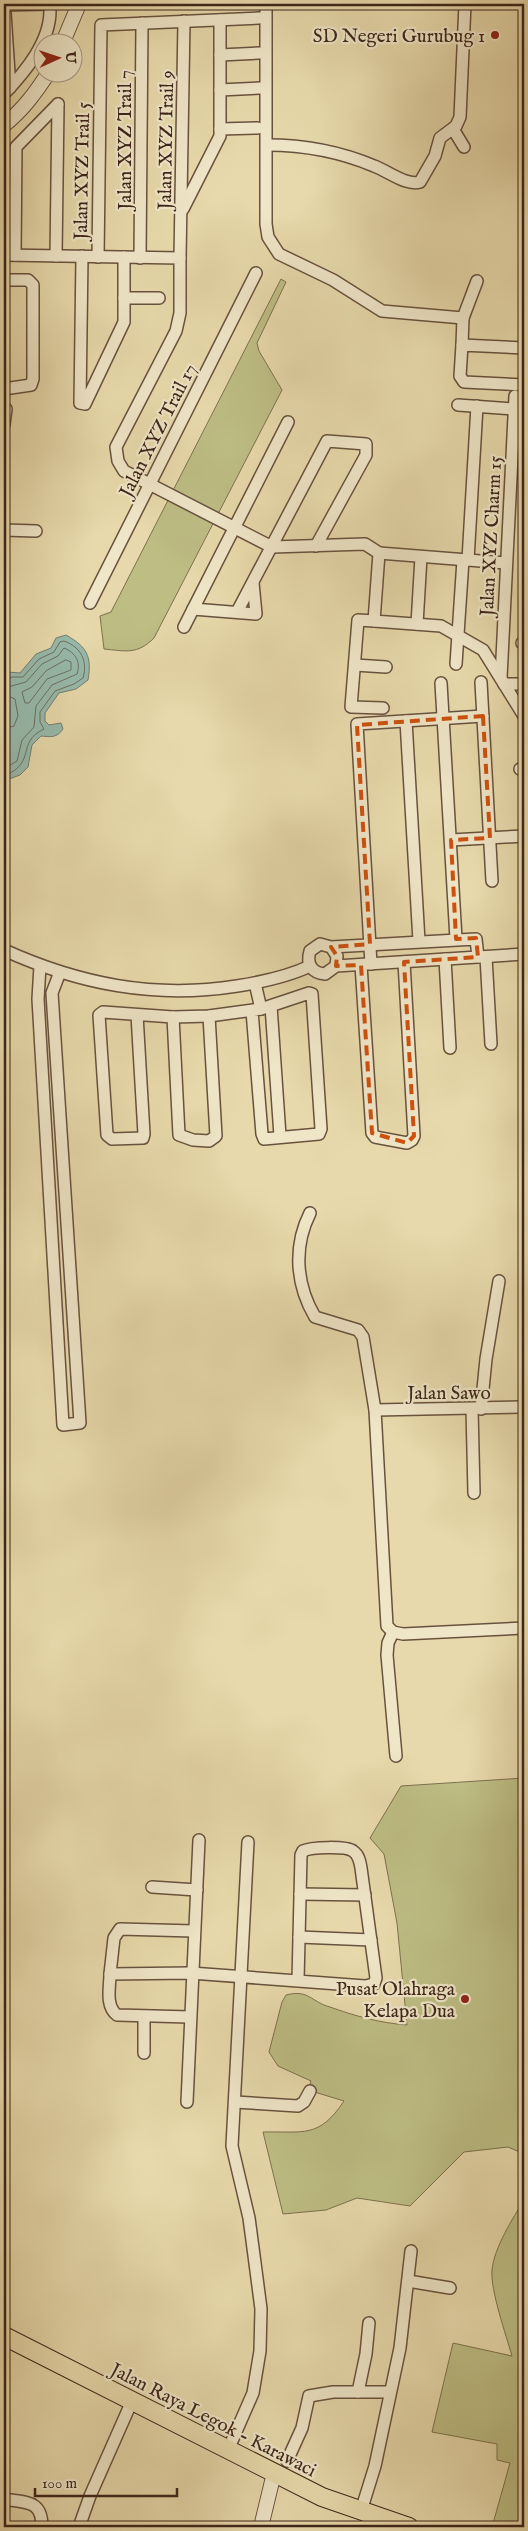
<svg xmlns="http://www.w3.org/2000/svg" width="528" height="2531" font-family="'IM FELL English',serif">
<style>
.green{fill:#bdbd84;stroke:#7d714f}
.water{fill:#97baab;stroke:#737e71}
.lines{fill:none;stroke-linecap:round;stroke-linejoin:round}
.shore{stroke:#6a7062;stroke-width:1}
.minor-casing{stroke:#68523e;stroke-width:14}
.tertiary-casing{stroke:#68523e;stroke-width:16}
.primary-casing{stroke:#3d251a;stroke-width:20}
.minor{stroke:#efe6c8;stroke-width:11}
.tertiary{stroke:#efe6c8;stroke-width:14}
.primary{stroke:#e7d9ab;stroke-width:18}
.marked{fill:none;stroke:#ce510e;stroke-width:4;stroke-dasharray:10 6;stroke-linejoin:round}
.poi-dot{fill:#8f2418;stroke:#efe6c8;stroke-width:2}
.labels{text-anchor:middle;stroke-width:4.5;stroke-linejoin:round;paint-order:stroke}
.poi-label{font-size:19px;fill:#3d251a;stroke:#efe6c8;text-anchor:end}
.street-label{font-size:19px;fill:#3d251a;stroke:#efe6c8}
</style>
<rect width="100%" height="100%" fill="#e7d9ab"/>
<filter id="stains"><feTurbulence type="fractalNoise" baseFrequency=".004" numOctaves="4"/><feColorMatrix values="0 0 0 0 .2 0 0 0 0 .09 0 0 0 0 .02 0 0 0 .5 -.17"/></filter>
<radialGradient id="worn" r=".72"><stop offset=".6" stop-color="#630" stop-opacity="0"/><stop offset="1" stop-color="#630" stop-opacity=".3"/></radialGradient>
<g class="green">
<path d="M281 279 286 282 257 343 259 351 282 390 154 638C137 655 126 651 104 649L100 616 111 612Z"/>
<path d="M524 1778V2154L508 2147 464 2152 410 2206 357 2198 326 2210 283 2214 263 2132C303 2131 319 2139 344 2101L308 2090 311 2081 278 2066 269 2052 282 2002 286 1995C309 1989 311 2002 330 2007 355 2016 380 2023 407 2025L397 1923 384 1854 370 1838 401 1786Z"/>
<path d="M524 2200V2527H492L510 2463 497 2460V2444L432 2432 453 2343 512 2356C506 2335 490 2289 492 2270 494 2248 513 2218 524 2200Z"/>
</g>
<path class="water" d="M66 635C87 647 92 656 88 680L76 689 59 693 45 713V721L49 725 61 723 63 729C57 738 51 737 41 736L32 745 28 767 20 775 6 780 4 785V722L7 715 4 693 8 672 20 673 36 654 51 648 56 638Z"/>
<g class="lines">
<g class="shore">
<polygon points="66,660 71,662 71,670 47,679 29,703 25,703 22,692 32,687 46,671"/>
<path d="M4 682 12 677H23L39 659 54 652 60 642 64 641C81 647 88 661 83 678L74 684 55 691 40 712V722L44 729C15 743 38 762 4 776"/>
<path d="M4 688 26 682 42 664 58 656 64 648C76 653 81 662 77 674L52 685 36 706 34 727 22 740 17 761 4 769"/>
<polyline points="4,694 15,699 18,716 14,726 4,729"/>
</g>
<defs>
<g id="minor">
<polyline points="266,4 266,224 268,237 279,254 333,280 382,311 463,318"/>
<polyline points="4,5 48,4"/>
<polyline points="5,13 10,88"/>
<polyline points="220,55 259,53"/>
<polyline points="220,90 260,88"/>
<path d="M4 94C25 72 50 42 50 11"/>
<polyline points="220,129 258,128"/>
<polyline points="453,129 464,147"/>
<path d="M267 145C303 145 341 152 374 166 388 171 406 186 420 182L435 156 440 138 456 126 460 117 465 4"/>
<polyline points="183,209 220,136 220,20"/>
<polyline points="4,255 180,258 180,313 176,331 116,447 118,461 124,471 272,547 365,544 379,553 374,621 441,626 483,650 524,716"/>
<polyline points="15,255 16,147 58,104"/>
<polyline points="56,256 58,104"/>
<polyline points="82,256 80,403 85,404 124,322 124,257"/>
<polyline points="98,257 101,25 259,18"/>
<polyline points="140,258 142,23"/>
<polyline points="180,258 184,21"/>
<polyline points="4,280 28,280 33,285 33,379 31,385 4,389"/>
<polyline points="124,298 159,298"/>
<polyline points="462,345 463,318 477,281"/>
<polyline points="524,348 462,345 460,376 464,382 524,385"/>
<polyline points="458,405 514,409"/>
<polyline points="4,424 6,409"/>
<polyline points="4,530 36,531"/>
<polyline points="379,553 506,563"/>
<polyline points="468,560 477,406"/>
<polyline points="90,603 256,273"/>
<polyline points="193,609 256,614 253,583"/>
<polyline points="237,612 327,441 366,444 366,455 316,546"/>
<polyline points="374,621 358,620 351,707 383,708"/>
<polyline points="417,624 421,557"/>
<polyline points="184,627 288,422"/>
<polyline points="522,643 524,643"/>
<polyline points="456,664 463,560"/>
<polyline points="355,665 386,667"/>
<polyline points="501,678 515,396"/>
<polyline points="481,682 492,881"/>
<polyline points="441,683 456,939"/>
<polyline points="504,684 524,684"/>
<polyline points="406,721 419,941"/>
<polyline points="520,769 524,769"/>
<polyline points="451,840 524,836"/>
<path d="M331 947 476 939 478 957 336 966 325 974C312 973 306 964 310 951L320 944 331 947 337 956 336 966"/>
<path d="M4 950C79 984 154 999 237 986 262 982 287 977 310 966"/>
<polyline points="479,957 524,954"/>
<polyline points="486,957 491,1044"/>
<polyline points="445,959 450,1048"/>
<polyline points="371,964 357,724 483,716"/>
<polyline points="361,965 372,1133 375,1137 407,1143 412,1140 414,1136 404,962"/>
<polyline points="40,966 38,999 63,1425 80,1423 52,993 60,972"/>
<polyline points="255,983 261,1009"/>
<polyline points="271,1006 280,1136"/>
<polyline points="137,1015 144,1134 143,1138 112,1139 107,1135 99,1015 103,1012 173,1017 209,1016 261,1009 309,993 312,994 321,1129 319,1134 264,1139 262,1134 252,1011"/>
<polyline points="173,1017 179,1135 193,1140 209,1141 216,1136 209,1016"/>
<path d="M310 1213C293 1247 296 1285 315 1317L358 1330 363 1337 375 1410 387 1626 393 1632 403 1634 524 1628"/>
<polyline points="472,1409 474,1493"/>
<polyline points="481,1409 486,1359 499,1281"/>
<polyline points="375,1410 524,1407"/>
<polyline points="393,1632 388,1643 387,1655 396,1756"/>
<polyline points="152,1887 197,1890"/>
<polyline points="300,1894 365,1895"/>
<polyline points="299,1937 371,1940"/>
<polyline points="110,1974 114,1938 120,1929 194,1931"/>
<path d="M190 2017 117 2015C105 2006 110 1987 110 1974L191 1973 365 1986 374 1984 376 1978 361 1868C360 1862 359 1855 353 1851 346 1846 311 1847 303 1851L301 1855 298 1980"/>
<polyline points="144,2053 144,2017"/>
<polyline points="187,2102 199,1840"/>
<polyline points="235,2102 298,2106 304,2102 310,2091"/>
<polyline points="408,2281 450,2288"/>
<polyline points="358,2392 366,2354 369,2323"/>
<polyline points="228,2450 253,2393 260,2351 261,2309 255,2263 249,2218 232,2146 248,1842"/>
<polyline points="287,2461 302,2428 309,2396 333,2392 390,2392"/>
<path d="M4 2499C27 2503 42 2500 42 2527"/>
<polyline points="361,2511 375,2466 400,2348 411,2251"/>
<polyline points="79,2527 90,2496 132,2401"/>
<polyline points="366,2527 371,2514"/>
</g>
<g id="tertiary">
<polyline points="63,42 79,4"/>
<path d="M4 125C23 110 36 92 49 72"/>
<polyline points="261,2527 274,2473"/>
</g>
<polyline id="primary" points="4,2336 322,2497 409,2527"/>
</defs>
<use href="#minor" class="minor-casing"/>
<use href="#tertiary" class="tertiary-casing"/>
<use href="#primary" class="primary-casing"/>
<use href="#minor" class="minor"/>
<use href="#tertiary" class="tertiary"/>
<use href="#primary" class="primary"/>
</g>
<path class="marked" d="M483 716 490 838 451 840 456 939 476 938 478 957 404 962 414 1136 407 1143 372 1133 361 965 336 966 337 956 331 947 370 944 357 725Z"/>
<g class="poi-dot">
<circle cx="495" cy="35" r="5"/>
<circle cx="465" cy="1999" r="5"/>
</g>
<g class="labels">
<g class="poi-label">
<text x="485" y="42">SD Negeri Gurubug 1</text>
<text x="455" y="1995">Pusat Olahraga<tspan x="455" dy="22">Kelapa Dua</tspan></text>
</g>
<g class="street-label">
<text transform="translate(124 140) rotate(-90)" y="7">Jalan XYZ Trail 7</text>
<text transform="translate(165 140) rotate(-89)" y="7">Jalan XYZ Trail 9</text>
<text transform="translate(81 171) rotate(-89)" y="7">Jalan XYZ Trail 5</text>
<text transform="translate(157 430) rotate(-63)" y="7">Jalan XYZ Trail 17</text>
<text transform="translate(490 536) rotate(-87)" y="7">Jalan XYZ Charm 15</text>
<text x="449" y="1399">Jalan Sawo</text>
<text transform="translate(214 2419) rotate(27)" y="7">Jalan Raya Legok - Karawaci</text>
</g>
</g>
<rect width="528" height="2531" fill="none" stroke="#e7d9ab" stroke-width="20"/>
<rect x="5" y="5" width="518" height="2521" fill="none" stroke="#3d251a" stroke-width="2.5"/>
<rect x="10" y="10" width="508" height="2511" fill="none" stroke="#3d251a"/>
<g transform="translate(58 58) rotate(87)"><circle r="24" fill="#efe6c8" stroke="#a89982"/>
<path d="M0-4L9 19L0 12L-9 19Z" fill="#8f2418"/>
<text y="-8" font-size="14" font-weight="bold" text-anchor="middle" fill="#3d251a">U</text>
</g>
<path d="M35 2488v8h142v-8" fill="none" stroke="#3d251a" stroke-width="2.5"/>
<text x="42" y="2488" font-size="15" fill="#3d251a" stroke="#efe6c8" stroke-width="4" paint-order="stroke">100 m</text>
<rect width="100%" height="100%" filter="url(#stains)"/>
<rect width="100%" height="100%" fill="url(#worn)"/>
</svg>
